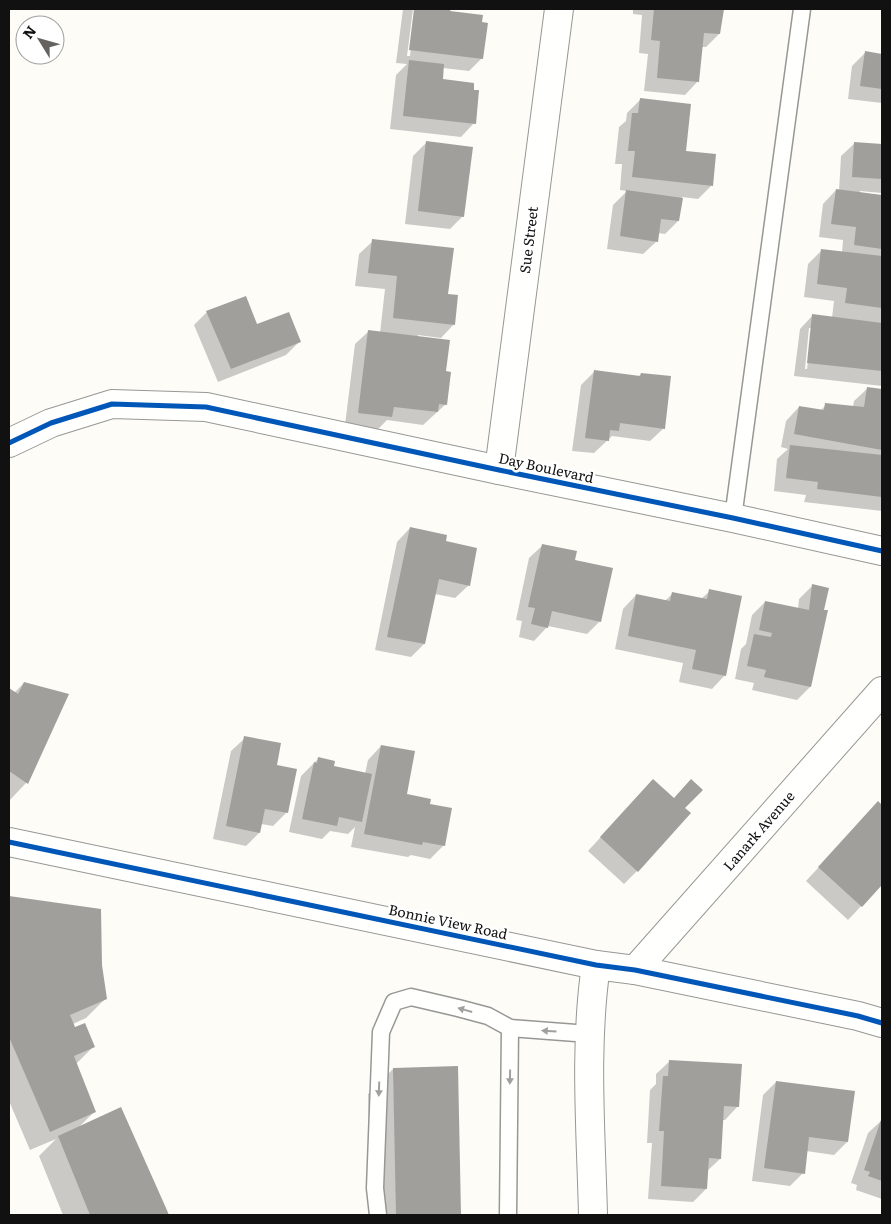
<svg xmlns="http://www.w3.org/2000/svg" width="891" height="1224" font-family="Literata,serif">
<style>
.shadow{fill:#0003;fill-rule:evenodd}
.building{fill:#a19f9c}
.lines{fill:none;stroke-linecap:round;stroke-linejoin:round}
.service-casing{stroke:#979795;stroke-width:19}
.minor-casing{stroke:#979795;stroke-width:30}
.tertiary-casing{stroke:#979795;stroke-width:30}
.service{stroke:#fffffe;stroke-width:16}
.minor{stroke:#fffffe;stroke-width:28}
.tertiary{stroke:#fffffe;stroke-width:28}
.cycleway-casing{stroke:#fff;stroke-width:8}
.cycleway{stroke:#0057b8;stroke-width:5}
.oneway{fill:#a0a09f}
.labels{text-anchor:middle;stroke-width:5;stroke-linejoin:round;paint-order:stroke}
.street-label{font-size:14px;fill:#111;stroke:#fff}
</style>
<rect width="100%" height="100%" fill="#fdfcf7"/>
<g class="shadow">
<polygon points="403,9 413,9 407,56 410,56 415,9 449,9 449,13 482,58 469,71 443,68 441,80 474,123 461,137 390,129 396,75 407,64 396,63"/>
<polygon points="633,9 723,9 719,34 706,47 701,47 698,81 685,95 644,91 648,54 639,53 642,15 633,14"/>
<polygon points="866,52 882,55 882,103 848,99 852,66"/>
<polygon points="640,100 711,186 698,199 682,197 678,221 665,234 658,233 657,241 643,254 607,249 613,205 627,191 620,190 622,164 615,164 619,127 626,121 627,113"/>
<polygon points="426,143 463,216 450,229 405,224 413,156"/>
<path d="M855 143 882 145V193L860 191V193L882 196V386L794 376 800 329 813 315 832 318 834 301 804 297 808 264 822 250 842 253 843 240 819 237 823 204 836 190 839 191 841 156ZM809 328H812L807 369H805Z"/>
<polygon points="373,241 447,295 454,324 441,338 418,335 418,337 444,372 446,404 423,425 387,420 378,429 345,425 355,344 369,331 380,333 385,289 355,286 359,254"/>
<polygon points="207,312 256,325 299,342 286,355 218,382 194,325"/>
<polygon points="594,372 638,377 641,374 664,428 650,441 612,436 594,453 572,451 581,385"/>
<polygon points="868,388 882,390 882,511 804,502 806,495 774,491 777,459 788,449 781,447 786,421 799,407 820,411 826,405 853,407 854,401"/>
<polygon points="410,528 445,542 469,585 455,598 435,594 424,644 411,657 375,650 397,542"/>
<polygon points="543,545 574,561 600,621 587,634 548,626 534,641 519,637 522,621 516,620 529,558"/>
<polygon points="813,585 810,687 797,700 752,690 754,683 735,679 741,649 746,644 752,615 765,602 798,609 799,599"/>
<polygon points="710,591 725,675 712,689 679,682 683,663 615,649 623,609 636,595 665,601 672,594 701,599"/>
<polygon points="24,683 26,783 9,801 9,689 14,693"/>
<polygon points="245,738 275,766 286,813 273,826 261,824 259,833 246,846 213,839 231,751"/>
<polygon points="381,746 405,795 429,805 444,845 430,859 411,855 408,857 351,847 355,827 348,834 330,831 322,839 289,832 301,776 319,758 333,767 365,774 368,760"/>
<polygon points="640,794 684,808 637,871 624,884 588,851"/>
<polygon points="878,803 882,806 882,884 848,920 806,881"/>
<polygon points="9,897 100,910 101,965 106,998 86,1018 73,1024 75,1029 93,1047 76,1064 94,1112 78,1128 120,1109 168,1215 63,1215 39,1156 56,1139 30,1150 9,1101"/>
<polygon points="670,1061 738,1106 725,1120 722,1120 720,1159 707,1171 706,1189 693,1202 648,1199 652,1143 647,1143 650,1090 656,1084 656,1074"/>
<polygon points="457,1068 460,1215 371,1215 368,1094 393,1069"/>
<polygon points="776,1082 847,1142 834,1155 806,1151 803,1173 790,1186 752,1181 763,1095"/>
<polygon points="882,1120 882,1199 856,1190 857,1185 851,1183 868,1133"/>
</g>
<g class="building">
<polygon points="414,9 451,9 450,11 483,15 482,22 488,23 483,59 409,50"/>
<polygon points="654,9 724,9 720,34 704,33 699,82 657,78 660,41 651,40"/>
<polygon points="865,51 882,54 882,89 860,86"/>
<polygon points="409,60 444,64 443,79 474,83 474,90 479,90 476,124 403,116"/>
<polygon points="640,98 691,104 686,151 716,154 713,186 632,177 635,151 628,151 632,113 638,113"/>
<polygon points="426,141 473,147 464,217 418,211"/>
<polygon points="854,142 882,144 882,179 852,177"/>
<polygon points="836,189 882,195 882,249 854,245 856,227 831,224"/>
<polygon points="626,190 683,198 679,221 661,219 658,242 620,236"/>
<polygon points="372,239 454,248 448,294 458,295 455,325 393,318 397,276 368,273"/>
<polygon points="821,249 882,256 882,308 845,303 847,288 817,284"/>
<polygon points="246,296 257,324 289,312 301,342 231,369 206,311"/>
<polygon points="812,314 882,323 882,371 807,363"/>
<polygon points="368,330 450,340 446,371 451,372 447,405 439,404 438,412 394,407 392,417 358,413"/>
<polygon points="594,370 640,376 641,373 671,376 665,429 620,423 619,431 610,430 609,441 585,438"/>
<polygon points="867,387 882,389 882,450 794,434 799,406 824,410 825,403 864,407"/>
<polygon points="790,445 882,455 882,497 817,489 818,482 786,478"/>
<polygon points="410,527 447,535 446,541 477,548 470,586 439,579 425,644 387,637"/>
<polygon points="542,544 577,551 575,560 613,568 601,622 552,611 548,628 531,624 535,608 528,607"/>
<polygon points="812,584 829,588 824,610 828,610 811,687 764,677 766,670 747,666 754,634 771,637 772,633 759,630 765,601 809,610"/>
<polygon points="709,589 742,596 726,676 692,669 696,650 628,636 636,594 670,601 672,592 707,599"/>
<polygon points="24,682 69,694 28,784 9,771 9,688 18,694"/>
<polygon points="244,736 281,743 277,765 297,769 288,813 265,809 260,833 226,826"/>
<polygon points="381,745 415,751 407,794 431,799 430,804 452,808 445,846 423,842 422,845 364,834"/>
<polygon points="318,757 335,761 334,766 372,774 362,822 339,817 337,826 302,819 314,762 317,763"/>
<polygon points="653,779 674,798 691,779 703,790 685,808 691,813 638,872 600,837"/>
<polygon points="878,801 882,805 882,885 862,907 818,867"/>
<polygon points="9,896 101,909 102,965 107,999 70,1015 75,1027 85,1023 95,1047 74,1056 96,1112 50,1132 9,1037"/>
<polygon points="669,1060 742,1064 739,1107 724,1106 721,1159 709,1158 707,1189 661,1186 664,1131 659,1131 663,1076 668,1076"/>
<polygon points="458,1066 461,1215 396,1215 393,1068"/>
<polygon points="776,1081 855,1091 848,1142 809,1137 805,1174 764,1168"/>
<polygon points="121,1107 166,1208 169,1215 90,1215 58,1136"/>
<polygon points="882,1117 882,1181 868,1176 870,1172 864,1170"/>
</g>
<g class="lines">
<defs>
<g id="service">
<polyline points="733,518 802,9"/>
<polyline points="378,1215 375,1188 381,1032 394,1002 411,997 458,1008 488,1016 510,1028 589,1034"/>
<polyline points="508,1215 510,1028"/>
</g>
<g id="minor">
<polyline points="9,443 51,423 112,404 206,407 499,470 733,518 882,551"/>
<polyline points="499,470 559,9"/>
<polyline points="635,970 882,691"/>
<path d="M593 1215C591 1132 584 1048 596 965"/>
</g>
<polyline id="tertiary" points="9,842 596,965 635,970 858,1016 882,1023"/>
</defs>
<use href="#service" class="service-casing"/>
<use href="#minor" class="minor-casing"/>
<use href="#tertiary" class="tertiary-casing"/>
<use href="#service" class="service"/>
<use href="#minor" class="minor"/>
<use href="#tertiary" class="tertiary"/>
<defs>
<g id="cycleway">
<polyline points="9,443 51,423 112,404 206,407 499,470 733,518 882,551"/>
<polyline points="9,842 596,965 635,970 858,1016 882,1023"/>
</g>
</defs>
<use href="#cycleway" class="cycleway-casing"/>
<use href="#cycleway" class="cycleway"/>
</g>
<defs><path id="oneway-solid" d="M-6-.8H1V-3.2L6.5 0L1 3.2V.8H-6Z" transform="scale(1.25)"/></defs>
<g class="oneway">
<use href="#oneway-solid" transform="translate(465 1010) rotate(-164)"/>
<use href="#oneway-solid" transform="translate(549 1031) rotate(-176)"/>
<use href="#oneway-solid" transform="translate(510 1077) rotate(91)"/>
<use href="#oneway-solid" transform="translate(379 1089) rotate(92)"/>
</g>
<g class="labels">
<g class="street-label">
<text transform="translate(529 240) rotate(-83)" y="5">Sue Street</text>
<text transform="translate(546 468) rotate(12)" y="5">Day Boulevard</text>
<text transform="translate(759 831) rotate(-49)" y="5">Lanark Avenue</text>
<text transform="translate(448 922) rotate(12)" y="5">Bonnie View Road</text>
</g>
</g>
<rect width="891" height="1224" fill="none" stroke="#111111" stroke-width="20"/>
<g transform="translate(40 40) rotate(307)"><circle r="24" fill="#ffffff" stroke="#a0a0a0"/>
<path d="M0-4L9 19L0 12L-9 19Z" fill="#646362"/>
<text y="-8" font-size="14" font-weight="bold" text-anchor="middle" fill="#111111">N</text>
</g>
</svg>
